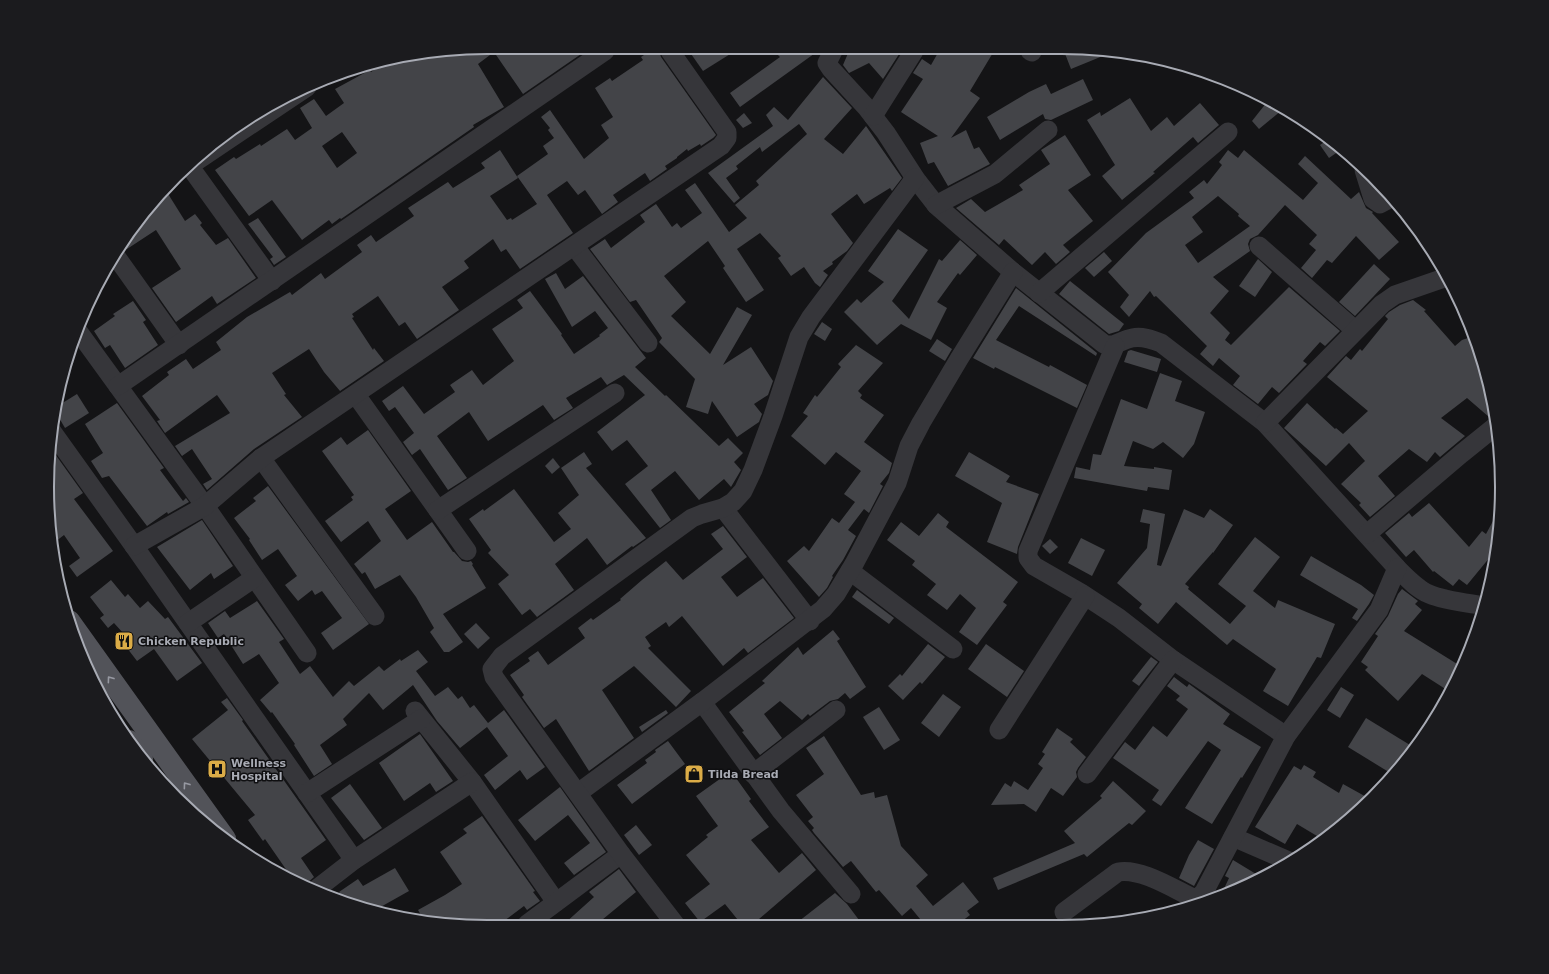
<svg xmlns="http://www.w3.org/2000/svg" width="1549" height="974" font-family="'DejaVu Sans',sans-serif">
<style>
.building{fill:#434448;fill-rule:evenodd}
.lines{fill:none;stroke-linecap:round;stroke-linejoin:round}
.minor{stroke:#36363a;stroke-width:19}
.major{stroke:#525359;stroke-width:22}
.oneway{stroke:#9799a2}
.labels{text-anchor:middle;stroke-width:3;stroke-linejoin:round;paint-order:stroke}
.poi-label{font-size:11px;font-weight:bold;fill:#a8abb4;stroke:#0f0f11;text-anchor:start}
.rim{fill:none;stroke:#a8abb4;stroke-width:2}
</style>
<rect width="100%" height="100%" fill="#141416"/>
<g class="building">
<path d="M429 51H583L584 52 523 94 494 52 478 64 504 107 473 125 474 127 341 219 340 218 332 224 329 220 302 240 272 200 249 216 215 170 234 157 236 159 260 144 261 146 287 129 295 140 312 128 300 108 314 99 326 116 344 103 335 89 370 70 371 72 390 60 402 57 405 62 415 54ZM342 132 357 153 337 168 322 146Z"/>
<polygon points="650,51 659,51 661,57 716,135 713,138 701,146 700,144 688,151 687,149 677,157 677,158 665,166 667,169 650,181 645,173 613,195 618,202 602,214 585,190 578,195 567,181 547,195 573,233 520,269 506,249 501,252 493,239 464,261 469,268 442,287 459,310 417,339 405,322 399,326 378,296 352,314 354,317 352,318 373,350 374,348 384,361 340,391 324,372 309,349 272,373 286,394 284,395 302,417 254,449 207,490 203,484 212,479 192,449 182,456 175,446 230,413 217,395 165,433 157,421 160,420 142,396 169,375 167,372 186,359 193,369 221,350 216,342 247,317 290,292 292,295 321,273 325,279 362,252 357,245 371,235 376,242 414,216 408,208 448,182 453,188 485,168 481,163 500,150 518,178 490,196 507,220 511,218 512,220 537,204 517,176 548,154 543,146 554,138 548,130 550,128 541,117 550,110 584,159 609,138 601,125 613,117 595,88 610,78 612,81 643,60 641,57"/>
<polygon points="689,51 735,51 703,71"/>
<polygon points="774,51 818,51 740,107 730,93 780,57"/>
<polygon points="849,51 901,51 883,79 869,63 849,73 843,65"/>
<polygon points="939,51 994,51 970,91 980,98 951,138 966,130 974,149 979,147 990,164 948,186 934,162 928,164 920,143 938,136 901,112 923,79 913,73 922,59 931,65"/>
<polygon points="1064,51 1115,51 1071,69"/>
<polygon points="823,77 852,108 824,139 843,154 866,126 902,178 892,191 890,188 864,204 857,194 831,214 853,243 847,251 832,262 833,264 823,271 828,275 820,287 815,283 804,267 791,276 778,258 781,256 760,233 737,249 764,290 746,302 723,268 725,266 708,241 664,276 686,302 671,316 710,354 737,307 752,315 723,365 751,347 773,381 768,395 754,404 762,414 759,422 737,437 712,401 708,414 686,407 695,379 659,342 662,338 636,300 630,302 590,249 605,239 611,248 645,222 640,215 656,204 672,227 677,223 681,228 702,213 685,190 695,183 729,232 747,218 735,205 759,185 756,181 807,134 799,124 762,152 760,147 736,166 738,169 726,178 740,198 734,203 708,173 773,126 766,115 774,107 788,120"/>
<polygon points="1083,79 1093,100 1051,120 1045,119 1043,114 1000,140 987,117 1029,92 1046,84 1051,94"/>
<polygon points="1130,98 1151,131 1167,117 1174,126 1200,103 1219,125 1198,143 1193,137 1153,172 1155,173 1122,200 1102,176 1115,165 1087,120 1100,112 1101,116"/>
<polygon points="1267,102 1282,110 1259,129 1252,121"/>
<polygon points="744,113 752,123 743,128 736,120"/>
<polygon points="1065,135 1091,175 1068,190 1093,221 1063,245 1070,252 1056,264 1045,252 1032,265 1004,239 999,245 956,208 971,199 985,212 1023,190 1019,185 1050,164 1041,150"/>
<polygon points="1330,138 1342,149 1329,158 1320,145"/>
<path d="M1228 150 1238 158 1244 150 1303 200 1318 183 1298 164 1305 156 1351 199 1359 192 1366 208 1373 212 1372 213 1399 242 1379 260 1356 236 1332 263 1327 260 1312 278 1301 268 1316 250 1309 244 1317 235 1285 205 1258 235 1250 239 1248 244 1250 251 1213 277 1229 291 1210 313 1230 333 1225 340 1231 345 1289 287 1340 331 1325 346 1320 342 1303 361 1307 364 1279 393 1272 387 1258 404 1233 385 1240 376 1219 358 1213 366 1200 354 1207 346 1156 296 1154 297 1150 291 1129 317 1120 307 1129 295 1108 272 1146 233 1194 198 1189 192 1204 180 1207 184 1222 165 1219 162ZM1218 196 1239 214 1238 216 1250 226 1198 263 1185 245 1203 232 1192 217Z"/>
<polygon points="165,189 185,221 195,214 202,223 200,225 216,245 228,238 256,278 217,304 212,296 176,322 152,288 181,269 156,230 127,249 122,241"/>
<polygon points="258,218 286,257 274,265 270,259 273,257 248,224"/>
<polygon points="898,229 928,250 892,301 909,319 939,259 942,261 960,240 977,255 960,275 958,273 937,302 947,308 931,340 901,324 877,345 844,312 857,299 861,303 884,282 868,271"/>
<polygon points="1104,252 1112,261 1094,277 1085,268"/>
<polygon points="1258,259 1272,272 1255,297 1239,286"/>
<polygon points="1374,264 1390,279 1355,316 1339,302"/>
<polygon points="556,273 565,289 583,276 646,358 635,367 665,396 666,395 719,446 728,438 743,453 734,462 741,470 731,487 724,479 699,500 675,471 651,490 671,520 660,528 625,484 648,466 627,440 612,451 597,432 645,395 624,375 607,385 601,377 566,398 573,408 554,420 543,405 488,441 469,412 437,436 467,478 448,490 420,449 412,455 403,442 414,433 395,407 389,411 382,401 403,386 424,414 455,392 450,385 472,370 483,385 514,361 492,329 523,308 517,300 530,291 562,334 561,335 574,354 600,336 599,335 608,328 595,311 572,327 545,279"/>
<polygon points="1070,281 1124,324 1119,331 1109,334 1059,294"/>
<polygon points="1016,288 1097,353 1096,356 1019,306 996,340 1049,367 1050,365 1087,385 1077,408 995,367 994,369 973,358"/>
<polygon points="1413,300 1426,310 1424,311 1455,346 1462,340 1474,336 1479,345 1495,414 1489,417 1467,398 1441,418 1465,436 1440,457 1435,452 1427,462 1409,449 1378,476 1395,496 1370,517 1359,505 1361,503 1341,484 1365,461 1349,443 1326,466 1284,428 1307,403 1335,429 1336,428 1343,434 1368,411 1327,377 1346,356 1351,360 1360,349 1362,351 1388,319 1385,316 1389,312 1400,305"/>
<polygon points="133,301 146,320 143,322 158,345 125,368 110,345 105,348 94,331 115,316 113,314"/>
<polygon points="822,322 832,329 825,341 814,334"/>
<polygon points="937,339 952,349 945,361 929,351"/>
<polygon points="856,345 883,363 858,391 862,395 860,398 884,415 864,442 892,463 889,473 880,484 883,486 869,513 864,509 848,530 856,536 843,560 832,576 833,577 827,588 819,597 787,561 804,546 809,551 832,518 839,523 855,502 844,494 861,471 836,452 825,465 791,436 808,416 803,413 815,395 817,397 841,367 838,364"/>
<polygon points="1131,350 1161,359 1157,372 1124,362 1128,351"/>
<polygon points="1160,373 1182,381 1175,401 1205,412 1194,444 1183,458 1163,442 1153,449 1133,441 1124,466 1154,469 1154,467 1172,470 1169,490 1148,487 1147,491 1074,478 1076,467 1090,470 1093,454 1101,455 1121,399 1147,409"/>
<polygon points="77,394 89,413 65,428 55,411 56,407"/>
<polygon points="117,403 164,468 160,470 183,501 186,498 189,502 168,514 167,512 147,526 109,476 102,478 91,461 103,453 85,424"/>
<polygon points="368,430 411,491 385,509 407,540 432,522 453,552 454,552 462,561 468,562 471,561 473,564 472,565 486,588 443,614 463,642 449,652 444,652 430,632 434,628 416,597 400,575 375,589 365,572 362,574 354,564 381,541 368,521 341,542 325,521 353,500 351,497 354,495 322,451 341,437 347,445"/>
<polygon points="50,447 83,493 74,499 113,551 77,577 69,566 80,558 64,535 51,545 47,487 47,482 55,477 48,469"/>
<polygon points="584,452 592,464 586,468 646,538 633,547 632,546 607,565 587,538 555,564 574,590 537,617 530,609 522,615 498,584 509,575 488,553 491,550 469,519 483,509 484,511 514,489 554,542 571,529 558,513 579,495 561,468"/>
<polygon points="969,452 1010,476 1006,482 1039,494 1018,547 1017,554 987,542 1002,503 955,476"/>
<polygon points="553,458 560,467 552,474 545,466"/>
<polygon points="268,486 369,624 333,650 321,633 342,618 322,591 315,595 312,590 298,601 285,585 297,576 278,549 262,560 249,540 250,539 234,518 256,501 253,498"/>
<polygon points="1429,503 1469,547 1482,531 1486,534 1500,508 1501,508 1501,516 1495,551 1467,585 1459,579 1453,586 1434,571 1433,572 1414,550 1406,557 1385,533 1409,513 1412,517"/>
<polygon points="1143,509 1165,514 1157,565 1161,566 1184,509 1204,518 1210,509 1233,525 1213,553 1213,552 1185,584 1189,587 1188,589 1230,624 1246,606 1218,584 1255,537 1280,557 1253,591 1275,608 1278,600 1335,624 1321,658 1317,657 1288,706 1263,691 1276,669 1233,639 1227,645 1176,602 1158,624 1139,608 1142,604 1117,583 1147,548 1150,524 1140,522"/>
<polygon points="938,513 949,522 946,527 1018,582 1003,602 1007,605 977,645 959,632 976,608 960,594 947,610 927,595 936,584 912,565 915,561 887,540 901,522 919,536"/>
<polygon points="202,520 233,566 214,579 211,573 190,590 157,547"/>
<polygon points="723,526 747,557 721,577 737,597 763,578 794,618 748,653 744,648 723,666 682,616 669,627 666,622 645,637 651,646 648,648 691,691 676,707 634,666 602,690 634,738 589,771 556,719 544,728 522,697 524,695 510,675 530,661 528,658 538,651 548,665 585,638 578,628 591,618 593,620 621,600 620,599 642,580 666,561 683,580 723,549 711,534"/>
<polygon points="1081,538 1105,550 1092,576 1068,563"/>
<polygon points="1050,539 1058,547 1050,554 1042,546"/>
<polygon points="1311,556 1361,585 1374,595 1369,604 1357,621 1352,618 1358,609 1300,575"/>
<polygon points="111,580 125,597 128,594 140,608 148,601 165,619 168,617 202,663 177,681 154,649 137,661 127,648 133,644 114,623 108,628 100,618 104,615 90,597"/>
<polygon points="1402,589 1418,601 1415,604 1422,610 1404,631 1462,667 1454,686 1450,685 1447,690 1422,674 1398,701 1365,670 1368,667 1361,662 1378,636 1375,634 1388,616 1398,594"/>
<polygon points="857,590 894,618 889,624 852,597"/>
<polygon points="257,601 284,639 279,642 300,674 310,666 333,697 349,681 354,686 379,666 384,671 400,659 401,661 418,650 428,662 416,671 435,696 448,687 458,699 462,696 470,708 474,705 488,723 504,710 545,767 527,780 520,770 495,790 484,775 508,756 487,727 460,748 437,721 413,685 383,710 369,693 343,719 347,725 320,745 332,764 314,776 294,745 295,744 272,712 271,713 260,700 279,683 259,654 243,664 224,634 218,638 208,623 225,611 230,618"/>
<polygon points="476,623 490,638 478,649 464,634"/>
<polygon points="833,630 840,639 837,641 866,687 850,699 845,693 838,699 830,701 810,716 808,714 802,720 780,701 764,714 782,738 760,755 742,732 744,731 729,712 765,683 762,681 798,647 803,655"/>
<polygon points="928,644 945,657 922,684 920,682 903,700 888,686 900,674 902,676"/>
<polygon points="986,644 1024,671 1007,697 968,669"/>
<polygon points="1151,657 1158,662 1139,686 1132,681"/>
<polygon points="1174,677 1187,687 1189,684 1230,714 1223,724 1261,747 1242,778 1241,777 1212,824 1185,808 1221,750 1208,741 1161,806 1152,800 1159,790 1113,758 1125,742 1135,750 1153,726 1167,737 1188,709 1176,700 1180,696 1167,686"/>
<polygon points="1341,687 1354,695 1340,718 1327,710"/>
<polygon points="943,694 961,707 939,737 921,723"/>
<polygon points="227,698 243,720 242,721 326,840 301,858 314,877 305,885 292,878 265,839 263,841 248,820 255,815 192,739 228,710 221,702"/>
<polygon points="879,707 900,740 884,750 863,717"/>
<polygon points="666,710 668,713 642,732 639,727"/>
<polygon points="1366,718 1410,745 1392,774 1348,747"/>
<polygon points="1057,728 1073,739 1070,742 1086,757 1078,768 1076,772 1077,777 1063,796 1051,788 1036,812 1024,804 991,805 1005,783 1011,787 1014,781 1028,790 1043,768 1038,764 1045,754 1042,752"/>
<polygon points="420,734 453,781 436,792 430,783 404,801 379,763"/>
<polygon points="824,736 861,795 874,792 875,798 887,795 901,846 928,875 916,886 933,906 963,882 979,902 967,911 970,915 957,925 925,925 911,908 902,916 879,890 876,892 851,861 843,867 814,833 812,830 814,828 808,821 813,817 796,795 824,774 806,748"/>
<polygon points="668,741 685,764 632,804 617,785 647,763 645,760 656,752 655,750"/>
<polygon points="1304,765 1316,772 1313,777 1339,793 1343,784 1370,799 1352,818 1322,839 1297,824 1285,844 1255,827 1294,766 1301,770"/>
<polygon points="731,771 751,799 749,801 769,827 751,840 779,873 802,853 816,870 759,919 763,925 742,925 725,904 700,922 685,903 710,884 686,855 708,837 706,835 718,826 696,796"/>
<polygon points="1113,781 1146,811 1132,825 1129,823 1087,857 1084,854 998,890 993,878 1075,843 1064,831 1102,798 1100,796"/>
<polygon points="350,784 382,828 364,840 331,798"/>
<polygon points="560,787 606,852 574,875 564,863 590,843 568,815 535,841 518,820"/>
<polygon points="482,816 535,891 533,892 540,901 527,910 524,906 500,924 430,923 425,922 418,910 445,895 462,884 440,852 467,833 463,829"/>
<polygon points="636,825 652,845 639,855 624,835"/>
<polygon points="1198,840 1214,849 1194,886 1179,878 1189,855"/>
<polygon points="1233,860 1261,877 1222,893 1229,878 1225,876"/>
<polygon points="395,868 409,891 377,909 345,900 339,892 358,879 363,886"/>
<polygon points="619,869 636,892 597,924 564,924 594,897 589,892"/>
<polygon points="835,893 847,904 859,920 852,925 794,925"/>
</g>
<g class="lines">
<g class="minor">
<path d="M833 51 827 63 831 69 866 107 886 133 915 178 936 205 1013 272 1104 344C1115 348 1121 340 1132 338 1142 336 1151 339 1161 343L1265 423 1397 568C1407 578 1417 589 1429 594 1445 601 1468 603 1485 606"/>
<polyline points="1030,51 1032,52"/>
<polyline points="873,116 914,51"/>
<polyline points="1364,170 1373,199 1380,204 1393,197"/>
<polyline points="936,205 995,174 1048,130"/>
<polyline points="1259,246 1355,330"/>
<polyline points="575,247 648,343"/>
<polyline points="115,255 179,345"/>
<polyline points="272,281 193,171 192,164 307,87"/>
<polyline points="1039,293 1228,132"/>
<polyline points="78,331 205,506 307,653"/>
<polyline points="1115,346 1028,551 1028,558 1034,566 1081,593 1119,618 1173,660 1286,736"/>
<polyline points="118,386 605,51"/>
<polyline points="356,395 467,551"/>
<polyline points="1265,423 1382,304 1395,295 1447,277"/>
<polyline points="51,430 134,546 354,860"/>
<polyline points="261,458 375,616"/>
<polyline points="723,508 810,621"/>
<polyline points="438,510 615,393"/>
<polyline points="1367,534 1461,454 1497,425"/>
<polyline points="134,546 205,506 261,458 721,146 727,138 727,132 670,51"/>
<polyline points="850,571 953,649"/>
<polyline points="188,623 254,578"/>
<polyline points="702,702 781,811 851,894"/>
<polyline points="415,711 472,782 556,902"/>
<polyline points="999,730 1085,596"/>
<polyline points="753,774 836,710"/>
<polyline points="1087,774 1173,660"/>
<polyline points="307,793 421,719"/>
<polyline points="578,793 702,702 823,609 836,594 854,564 897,483 909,446 921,423 959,359 1013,272"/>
<polyline points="1233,837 1291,862"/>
<polyline points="314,891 354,860 472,782"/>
<path d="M1064 912 1118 872C1141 868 1172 888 1193 898H1198L1204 892 1286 736 1379 610 1397 568"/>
<polyline points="527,924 621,854"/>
<polyline points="675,924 621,854 494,677 492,669 502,656 692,518 702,514 723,508 733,502 743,491 753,470 773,416 799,337 811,317 915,178"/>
</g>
<g class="major">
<polyline points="69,621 225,839"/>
<polyline points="129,741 142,759"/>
</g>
</g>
<defs><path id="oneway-chevron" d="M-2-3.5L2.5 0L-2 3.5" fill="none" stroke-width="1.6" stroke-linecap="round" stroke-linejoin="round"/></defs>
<g class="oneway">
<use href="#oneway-chevron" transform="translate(110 679) rotate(-126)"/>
<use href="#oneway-chevron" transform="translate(186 785) rotate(-126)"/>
</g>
<defs>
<symbol id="restaurant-square" viewBox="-11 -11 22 22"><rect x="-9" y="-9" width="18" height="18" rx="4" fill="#dbac47" stroke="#0f0f11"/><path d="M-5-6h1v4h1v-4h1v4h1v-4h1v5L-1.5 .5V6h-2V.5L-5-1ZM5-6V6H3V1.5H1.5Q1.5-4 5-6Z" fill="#111"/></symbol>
<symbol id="hospital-square" viewBox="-11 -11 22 22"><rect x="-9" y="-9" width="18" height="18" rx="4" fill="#dbac47" stroke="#0f0f11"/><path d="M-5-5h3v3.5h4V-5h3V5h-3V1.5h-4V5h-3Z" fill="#111"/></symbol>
<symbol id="shop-square" viewBox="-11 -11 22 22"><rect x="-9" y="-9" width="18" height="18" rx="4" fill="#dbac47" stroke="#0f0f11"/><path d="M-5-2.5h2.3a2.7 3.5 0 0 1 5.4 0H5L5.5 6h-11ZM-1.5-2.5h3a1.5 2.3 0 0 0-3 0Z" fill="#111"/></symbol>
</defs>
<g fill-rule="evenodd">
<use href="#restaurant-square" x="113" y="630" width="22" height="22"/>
<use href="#hospital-square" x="206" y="758" width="22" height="22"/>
<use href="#shop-square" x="683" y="763" width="22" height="22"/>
</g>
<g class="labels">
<g class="poi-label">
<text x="138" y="645">Chicken Republic</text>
<text x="231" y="767">Wellness<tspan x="231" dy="13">Hospital</tspan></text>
<text x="708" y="778">Tilda Bread</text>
</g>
</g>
<path d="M0 0H1549V974H0ZM487 54H1062A433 433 0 0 1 1495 487V487A433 433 0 0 1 1062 920H487A433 433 0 0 1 54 487V487A433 433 0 0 1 487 54Z" fill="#1b1b1e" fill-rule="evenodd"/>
<path class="rim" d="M487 54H1062A433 433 0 0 1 1495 487V487A433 433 0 0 1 1062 920H487A433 433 0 0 1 54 487V487A433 433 0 0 1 487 54Z"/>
</svg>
